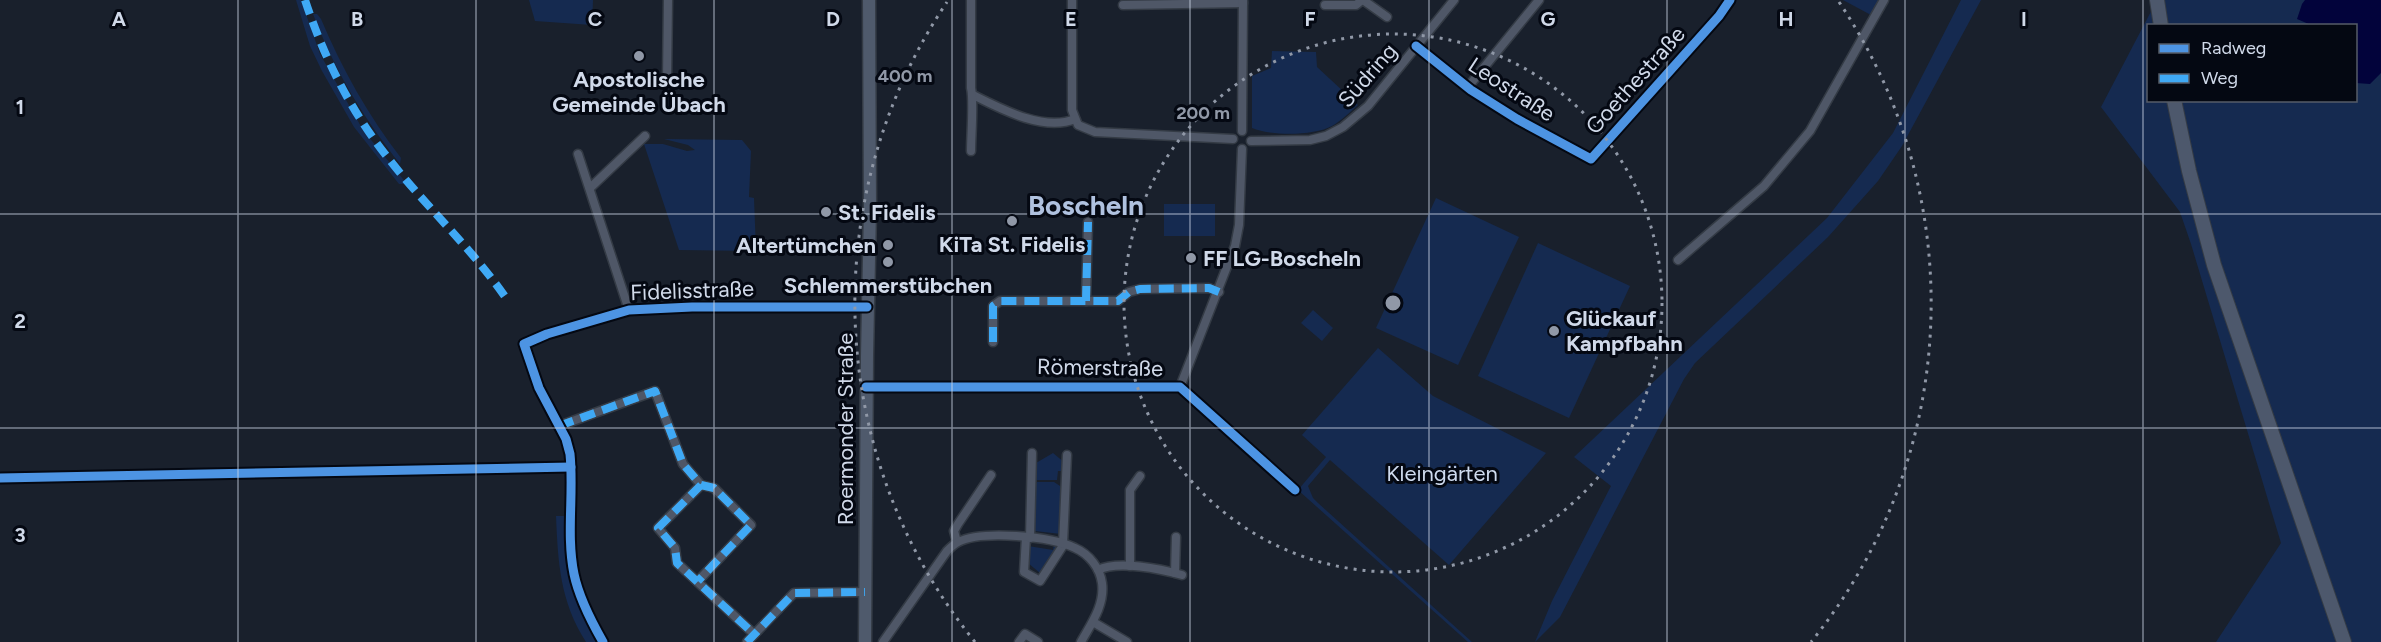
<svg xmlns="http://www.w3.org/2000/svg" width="2381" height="642" font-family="Figtree,sans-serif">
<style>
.green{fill:#152a50;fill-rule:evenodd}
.water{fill:#02033b}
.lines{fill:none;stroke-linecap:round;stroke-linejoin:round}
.minor-casing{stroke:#343b45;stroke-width:11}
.secondary-casing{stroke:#343b45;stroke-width:15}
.primary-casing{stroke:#343b45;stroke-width:16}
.minor{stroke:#4f5767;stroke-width:8}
.secondary{stroke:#4f5a6c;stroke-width:12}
.primary{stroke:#4d586c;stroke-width:14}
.quiet{stroke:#3fa9f5;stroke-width:8;stroke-dasharray:15 8;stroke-linecap:butt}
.cycleway-casing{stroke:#040812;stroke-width:13}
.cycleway{stroke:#4d94e3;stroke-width:9}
.grid{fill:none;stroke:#d0d9e9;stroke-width:1.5;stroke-opacity:0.55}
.ring{fill:none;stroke:#9098a7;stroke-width:3;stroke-dasharray:3 6}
.poi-dot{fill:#9098a7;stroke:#040812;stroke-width:2}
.labels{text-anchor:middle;stroke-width:6;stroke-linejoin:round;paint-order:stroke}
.street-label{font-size:22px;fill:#d0d9e9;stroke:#040812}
.poi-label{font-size:22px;font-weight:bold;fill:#d0d9e9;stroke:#040812}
.park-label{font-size:22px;fill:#cfdbef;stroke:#040812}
.district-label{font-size:28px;font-weight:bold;fill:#afc1df;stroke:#040812}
.grid-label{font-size:20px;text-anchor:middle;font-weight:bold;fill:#d0d9e9;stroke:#040812;stroke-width:6;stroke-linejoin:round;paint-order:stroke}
.centre{fill:#9098a7;stroke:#040812;stroke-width:3}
.ring-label{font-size:18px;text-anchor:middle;font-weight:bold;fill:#9098a7;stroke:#040812;stroke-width:6;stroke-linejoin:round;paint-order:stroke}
</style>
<rect width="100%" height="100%" fill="#19202c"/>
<g class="green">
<polygon points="296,0 301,0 320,54 363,130 407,184 399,184 354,127 322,71 310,46"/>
<polygon points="529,0 593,0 592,25 535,21"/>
<polygon points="1843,0 1879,0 1871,15"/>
<polygon points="1961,0 1981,0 1902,146 1878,181 1828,237 1695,363 1684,379 1560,617 1535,642 1552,601 1611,486 1574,457 1827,218 1893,133"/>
<path d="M2157 0H2381V642H2216L2281 543 2191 244 2180 212 2101 107ZM2148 26H2356V100H2148Z"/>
<path d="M313 14H317L321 19C342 69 368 115 401 158L400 164C361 114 336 73 313 14Z"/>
<path d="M1272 51 1316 52 1317 67 1358 105C1350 112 1341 121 1332 126 1314 136 1270 136 1252 128V76L1271 68Z"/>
<polygon points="664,139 742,140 751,151 749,197 754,198 756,251 679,250 644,144 663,144 687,151 695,150 688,145"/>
<polygon points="1436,198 1519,237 1458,365 1376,328"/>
<rect x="1164" y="204" width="51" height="32"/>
<polygon points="1538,243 1630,286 1569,418 1478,376"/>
<polygon points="1313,310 1333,328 1322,341 1301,323"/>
<polygon points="1378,348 1433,396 1546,453 1449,565 1330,460 1308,486 1313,498 1318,503 1472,642 1468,642 1298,490 1326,457 1302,435"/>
<polygon points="1053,453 1065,463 1066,471 1058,471 1057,480 1035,480 1036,463"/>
<polygon points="1037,482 1054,482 1060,486 1061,534 1035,531 1035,485"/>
<path d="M556 516H566C567 531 565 547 567 563 572 591 584 618 598 642H586C560 601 558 563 556 516Z"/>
<polygon points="1054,545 1057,545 1058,550 1055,549 1042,568 1043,572 1040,573 1028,563 1028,546 1053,550"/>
</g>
<polygon class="water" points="2305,0 2381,0 2381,73 2370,84 2356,83 2356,26 2311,25 2297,19 2302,4"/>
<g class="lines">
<defs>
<g id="minor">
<polyline points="1072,0 1072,110 1078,125 1095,132 1233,139"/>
<polyline points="1363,0 1387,17"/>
<polyline points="1123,5 1243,3"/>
<polyline points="1325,5 1356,5 1362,0"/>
<polyline points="1416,46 1471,90 1517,119 1591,159 1719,16 1730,0"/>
<polyline points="667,80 668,0"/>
<polyline points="1468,87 1539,0"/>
<path d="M973 95C1001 109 1044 132 1075 119"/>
<polyline points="1242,131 1243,0"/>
<polyline points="1251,141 1310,140 1326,136 1343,127 1368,106 1454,0"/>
<path d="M971 151C971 136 974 100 971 88V0"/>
<polyline points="578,154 629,310"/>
<polyline points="590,188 645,136"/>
<polyline points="1678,260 1764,186 1810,131 1884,0"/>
<polyline points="1086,301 1088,222"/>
<polyline points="993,342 993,306 1000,301 1118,301 1129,292 1140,289 1209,288 1219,292"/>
<polyline points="866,387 1180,387 1295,490"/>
<polyline points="1180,387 1235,246 1239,225 1242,149"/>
<polyline points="559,426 655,391 683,464 701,485 714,488 751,525 698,581"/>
<polyline points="701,485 658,528 675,548 677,563 754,634"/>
<polyline points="1026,537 1024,572 1040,581 1064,544"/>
<polyline points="1030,538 1032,453"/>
<polyline points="957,542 954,531 958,524 991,475"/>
<polyline points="1063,544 1067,455"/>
<polyline points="1130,566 1130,490 1140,476"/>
<path d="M1098 570C1118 560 1161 569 1182 575"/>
<polyline points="1175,573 1176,537"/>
<polyline points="1093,622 1127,642"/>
<path d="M603 642C591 621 579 598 574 574 566 535 574 493 570 454L566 439 539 388 524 344 547 334 629 310 692 307H867"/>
<polyline points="747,642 794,593 865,592"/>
<path d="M883 642 947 551C950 548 954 544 958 542 982 530 1051 536 1075 548 1089 554 1100 568 1102 583 1105 605 1091 624 1081 642"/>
<polyline points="1019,642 1025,634 1038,642"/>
</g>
<polyline id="secondary" points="865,642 867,356 870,210 869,0"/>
<g id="primary">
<polyline points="2157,0 2161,26"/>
<polyline points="2174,100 2189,171 2214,265 2344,642"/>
</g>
</defs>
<use href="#minor" class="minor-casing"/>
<use href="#secondary" class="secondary-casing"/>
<use href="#primary" class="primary-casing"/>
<use href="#minor" class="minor"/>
<use href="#secondary" class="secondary"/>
<use href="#primary" class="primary"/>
<g class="quiet">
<path d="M305 0C323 55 349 108 385 154 423 204 470 246 506 298"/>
<polyline points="1086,301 1088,222"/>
<polyline points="993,342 993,306 1000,301 1118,301 1129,292 1140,289 1209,288 1219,292"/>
<polyline points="559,426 655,391 683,464 701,485 714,488 751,525 698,581"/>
<polyline points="701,485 658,528 675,548 677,563 754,634"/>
<polyline points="747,642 794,593 865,592"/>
</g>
<defs>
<g id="cycleway">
<polyline points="1416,46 1471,90 1517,119 1591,159 1719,16 1730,0"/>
<polyline points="866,387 1180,387 1295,490"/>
<polyline points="0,478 571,467"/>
<path d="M603 642C591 621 579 598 574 574 566 535 574 493 570 454L566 439 539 388 524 344 547 334 629 310 692 307H867"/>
</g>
</defs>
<use href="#cycleway" class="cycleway-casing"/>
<use href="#cycleway" class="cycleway"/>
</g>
<path class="grid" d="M238 0V642M476 0V642M714 0V642M952 0V642M1190 0V642M1429 0V642M1667 0V642M1905 0V642M2143 0V642M0 214H2381M0 428H2381"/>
<g class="ring">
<circle cx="1393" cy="303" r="269"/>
<path d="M975 642A538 538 0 0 1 947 2M1839 2A538 538 0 0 1 1811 642"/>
</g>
<g class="poi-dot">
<circle cx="639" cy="56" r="6"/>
<circle cx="826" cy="212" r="6"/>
<circle cx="1012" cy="221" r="6"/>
<circle cx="888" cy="245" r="6"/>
<circle cx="1191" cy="258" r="6"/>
<circle cx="888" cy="262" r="6"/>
<circle cx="1554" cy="331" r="6"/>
</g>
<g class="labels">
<g class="street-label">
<text transform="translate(1367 75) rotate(-49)" y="8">Südring</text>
<text transform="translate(1635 80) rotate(-48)" y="8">Goethestraße</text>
<text transform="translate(1512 89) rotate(33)" y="8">Leostraße</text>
<text transform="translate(692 290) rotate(-2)" y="8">Fidelisstraße</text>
<text transform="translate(1100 367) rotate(1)" y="8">Römerstraße</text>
<text transform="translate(845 429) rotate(-90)" y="8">Roermonder Straße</text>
</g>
<g class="poi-label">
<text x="639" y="87">Apostolische<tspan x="639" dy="25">Gemeinde Übach</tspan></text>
<text x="838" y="220" text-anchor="start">St. Fidelis</text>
<text x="1012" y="252">KiTa St. Fidelis</text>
<text x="876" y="253" text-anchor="end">Altertümchen</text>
<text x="1203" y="266" text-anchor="start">FF LG-Boscheln</text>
<text x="888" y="293">Schlemmerstübchen</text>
<text x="1566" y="326" text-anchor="start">Glückauf<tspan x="1566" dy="25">Kampfbahn</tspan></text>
</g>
<g class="park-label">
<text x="1442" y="481">Kleingärten</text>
</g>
<g class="district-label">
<text x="1086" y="215">Boscheln</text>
</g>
</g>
<g class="grid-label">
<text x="119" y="26">A</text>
<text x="357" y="26">B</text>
<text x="595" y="26">C</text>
<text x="833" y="26">D</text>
<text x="1071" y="26">E</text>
<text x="1310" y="26">F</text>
<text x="1548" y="26">G</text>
<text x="1786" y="26">H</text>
<text x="2024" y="26">I</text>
<text x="20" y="114">1</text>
<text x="20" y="328">2</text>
<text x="20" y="542">3</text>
</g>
<circle cx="1393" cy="303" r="9" class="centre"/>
<g class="ring-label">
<text x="905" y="82">400 m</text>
<text x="1203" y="119">200 m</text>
</g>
<rect x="2147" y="24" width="210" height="78" fill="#040812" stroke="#565c68" stroke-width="1.5"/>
<rect x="2159" y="44" width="30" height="9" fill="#4d94e3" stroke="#565c68" stroke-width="1.5"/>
<text x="2201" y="54" font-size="18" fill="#d0d9e9">Radweg</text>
<rect x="2159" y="74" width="30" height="9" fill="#3fa9f5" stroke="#565c68" stroke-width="1.5"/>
<text x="2201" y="84" font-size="18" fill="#d0d9e9">Weg</text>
</svg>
